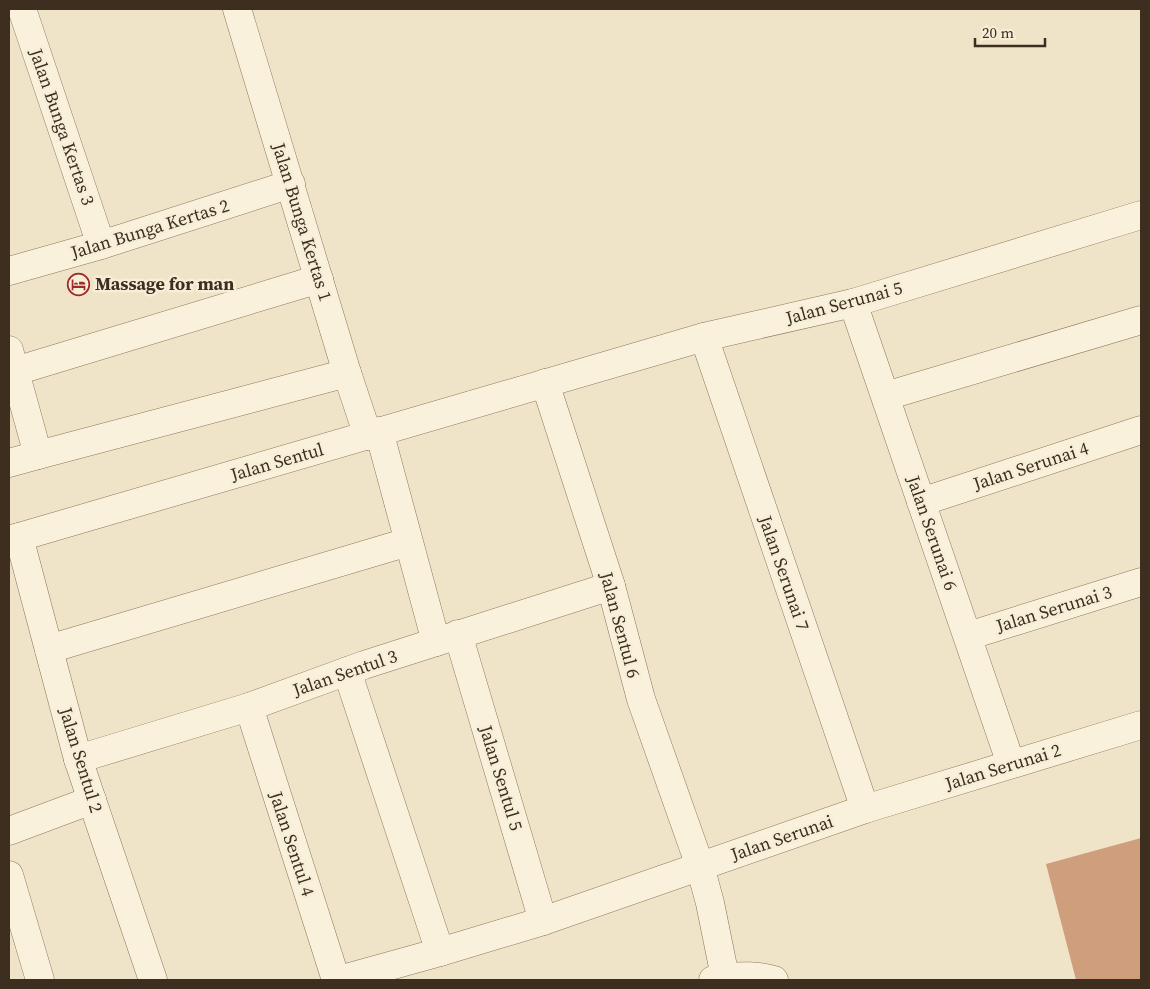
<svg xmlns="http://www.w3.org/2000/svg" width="1150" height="989" font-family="'Source Serif 4',serif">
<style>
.building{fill:#cf9f7d}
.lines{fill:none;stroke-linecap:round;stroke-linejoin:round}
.minor-casing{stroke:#8d765c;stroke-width:29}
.minor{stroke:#faf1dc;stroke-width:28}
.labels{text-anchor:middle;stroke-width:5;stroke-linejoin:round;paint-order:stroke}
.street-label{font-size:18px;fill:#3d2e20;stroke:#f7eed8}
.poi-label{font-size:18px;font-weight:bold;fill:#3d2e20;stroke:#f7eed8;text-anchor:start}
</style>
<rect width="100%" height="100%" fill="#f0e4c8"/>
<polygon class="building" points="1141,838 1141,980 1076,980 1046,864"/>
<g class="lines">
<defs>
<g id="minor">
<polyline points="22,9 101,245"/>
<polyline points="237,9 347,373 368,436"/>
<polyline points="9,271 101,245 291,184"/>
<polyline points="853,303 1011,764"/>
<polyline points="704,337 865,809"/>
<polyline points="9,350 38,455"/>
<polyline points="9,373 319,279"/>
<polyline points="545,383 611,586 641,699 700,866 710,903 725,977 713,980"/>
<polyline points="886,396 1141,320"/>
<polyline points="379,431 436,642"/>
<polyline points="9,463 38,455 347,373"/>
<polyline points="921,502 1141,430"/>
<polyline points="19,537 78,759 153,980"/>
<polyline points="9,540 704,337 853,303 1141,215"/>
<polyline points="458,634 543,921"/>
<polyline points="968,636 1141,582"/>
<polyline points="49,649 408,542"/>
<polyline points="347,671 440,952"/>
<polyline points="249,707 336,980"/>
<polyline points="78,759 249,707 364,665 611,586"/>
<polyline points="9,831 92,800"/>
<polyline points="9,875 40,980"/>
<path d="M725 977C741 976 758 975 774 980"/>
<polyline points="339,980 440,952 543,921 865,809 1141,725"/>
</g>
</defs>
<use href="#minor" class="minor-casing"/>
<use href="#minor" class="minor"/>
</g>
<defs>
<symbol id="hotel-ring" viewBox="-11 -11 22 22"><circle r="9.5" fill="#f7eed8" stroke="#9e2a2b" stroke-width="1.5"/><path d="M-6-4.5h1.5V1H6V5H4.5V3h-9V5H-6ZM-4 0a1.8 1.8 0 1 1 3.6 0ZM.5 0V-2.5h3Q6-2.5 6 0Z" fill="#9e2a2b"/></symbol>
</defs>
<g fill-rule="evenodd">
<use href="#hotel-ring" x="66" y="272" width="25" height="25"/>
</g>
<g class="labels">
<g class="street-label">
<text transform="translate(62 127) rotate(71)" y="6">Jalan Bunga Kertas 3</text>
<text transform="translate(302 222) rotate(73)" y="6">Jalan Bunga Kertas 1</text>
<text transform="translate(150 229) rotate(-17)" y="6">Jalan Bunga Kertas 2</text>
<text transform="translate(844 303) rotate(-15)" y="6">Jalan Serunai 5</text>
<text transform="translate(277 462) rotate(-16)" y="6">Jalan Sentul</text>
<text transform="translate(1031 466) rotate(-18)" y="6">Jalan Serunai 4</text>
<text transform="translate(932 533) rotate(71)" y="6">Jalan Serunai 6</text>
<text transform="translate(784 573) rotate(71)" y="6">Jalan Serunai 7</text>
<text transform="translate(1054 609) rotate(-17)" y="6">Jalan Serunai 3</text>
<text transform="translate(620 625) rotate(75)" y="6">Jalan Sentul 6</text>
<text transform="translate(345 673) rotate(-19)" y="6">Jalan Sentul 3</text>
<text transform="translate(81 760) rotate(73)" y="6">Jalan Sentul 2</text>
<text transform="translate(1003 767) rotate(-17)" y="6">Jalan Serunai 2</text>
<text transform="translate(501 778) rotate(73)" y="6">Jalan Sentul 5</text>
<text transform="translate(782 838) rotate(-19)" y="6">Jalan Serunai</text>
<text transform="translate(292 844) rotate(72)" y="6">Jalan Sentul 4</text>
</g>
<g class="poi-label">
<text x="95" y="290">Massage for man</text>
</g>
</g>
<rect width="1150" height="989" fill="none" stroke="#3d2e20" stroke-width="20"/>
<path d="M975 38v8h70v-8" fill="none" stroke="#3d2e20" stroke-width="2.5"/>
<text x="982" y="38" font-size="15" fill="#3d2e20" stroke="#f7eed8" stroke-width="4" paint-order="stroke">20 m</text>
</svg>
